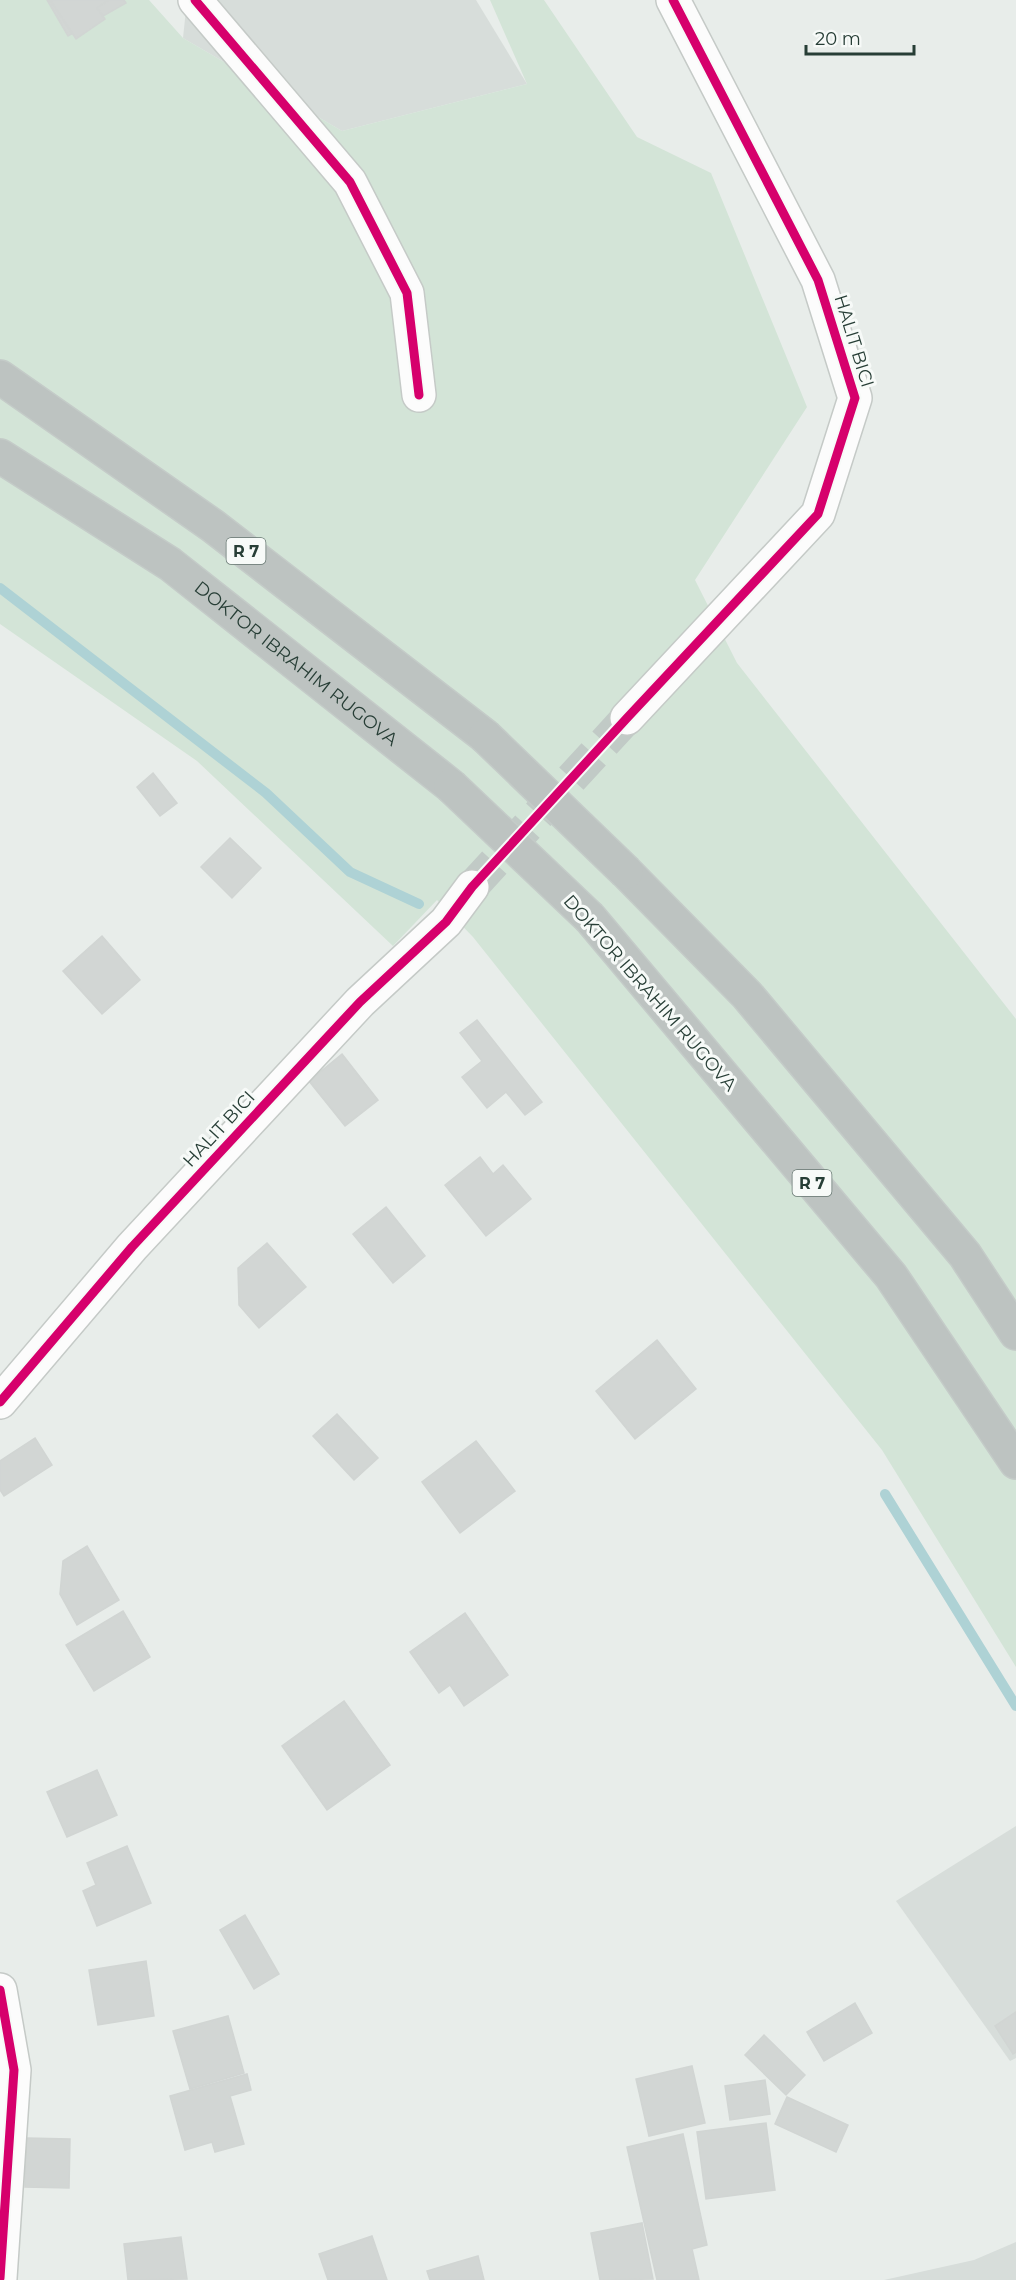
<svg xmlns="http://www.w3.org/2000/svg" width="1016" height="2280" font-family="Montserrat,sans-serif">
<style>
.built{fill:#d7ddda}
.green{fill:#d3e4d7}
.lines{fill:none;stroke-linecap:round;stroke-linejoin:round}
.stream{stroke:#aed2d5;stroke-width:10}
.building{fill:#d2d6d4;stroke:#d1d5d3;stroke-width:1.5}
.minor-tunnel{stroke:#c1cac6;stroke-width:33;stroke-dasharray:33 16;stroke-linecap:butt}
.minor-casing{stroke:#c5cac7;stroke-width:36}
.highway-casing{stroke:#c4cbc8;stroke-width:36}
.minor{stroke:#fcfcfc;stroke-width:33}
.highway{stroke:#bdc3c1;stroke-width:33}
.highway-bridge-casing{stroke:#c4cbc8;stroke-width:36;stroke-linecap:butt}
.highway-bridge{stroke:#bdc3c1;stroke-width:33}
.cycleway-casing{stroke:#f7faf8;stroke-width:13}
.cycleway{stroke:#d6006c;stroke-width:9}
.labels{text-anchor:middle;stroke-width:6;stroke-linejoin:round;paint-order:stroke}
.shield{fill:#f7faf8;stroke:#657670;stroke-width:1.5}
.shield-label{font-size:16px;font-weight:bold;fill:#273e36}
.street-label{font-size:18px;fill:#273e36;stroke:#f7faf8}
</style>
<rect width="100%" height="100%" fill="#e8edea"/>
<g class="built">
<polygon points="187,0 476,0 527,84 342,131 183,38"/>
<polygon points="1016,1826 1016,2058 1010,2061 896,1901"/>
<polygon points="1016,2242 1016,2280 884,2280 974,2260"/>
</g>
<polygon class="green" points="0,0 149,0 183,38 342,131 527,84 490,0 544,0 637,137 711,173 807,407 695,580 737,663 1016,1019 1016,1667 882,1450 473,937 437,900 393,946 197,761 0,624"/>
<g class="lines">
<g class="stream">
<polyline points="0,588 266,793 350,872 419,904"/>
<polyline points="885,1494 1016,1706"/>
</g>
</g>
<g class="building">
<polygon points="47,0 124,0 126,3 68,36"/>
<polygon points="50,0 109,0 97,8 105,19 76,39"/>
<polygon points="153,773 177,803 160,816 137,787"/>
<polygon points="230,838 261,868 232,898 201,867"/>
<polygon points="102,936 140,980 102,1014 63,971"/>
<polygon points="477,1020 542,1102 525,1115 506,1092 487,1108 462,1077 482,1061 460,1033"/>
<polygon points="342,1054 378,1100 345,1126 309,1081"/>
<polygon points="480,1157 493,1174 503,1165 531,1199 486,1236 445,1185"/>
<polygon points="386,1207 425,1256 393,1283 353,1234"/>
<polygon points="267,1243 306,1287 259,1328 239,1305 238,1268"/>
<polygon points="657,1340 696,1389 635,1439 596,1391"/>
<polygon points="337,1414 378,1458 354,1480 313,1436"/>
<polygon points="35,1438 52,1465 4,1496 0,1490 0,1461"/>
<polygon points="476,1441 515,1491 460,1533 422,1482"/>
<polygon points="87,1546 119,1600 77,1625 60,1594 63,1561"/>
<polygon points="123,1611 150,1657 94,1691 66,1645"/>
<polygon points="465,1613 508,1675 464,1706 450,1685 439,1693 410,1652"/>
<polygon points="344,1701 390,1765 327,1810 282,1746"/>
<polygon points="97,1770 117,1815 67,1837 47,1792"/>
<polygon points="127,1846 151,1903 97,1926 83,1891 96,1885 87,1863"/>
<polygon points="245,1915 279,1974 254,1989 220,1930"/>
<polygon points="146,1961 154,2016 98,2025 89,1970"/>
<polygon points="855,2003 872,2033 824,2061 807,2032"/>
<polygon points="1016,2012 1016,2052 1013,2054 995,2026"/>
<polygon points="228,2016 244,2073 190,2089 173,2031"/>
<polygon points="764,2035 805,2075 786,2095 745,2055"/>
<polygon points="692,2066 705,2123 649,2136 636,2079"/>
<polygon points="247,2074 251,2090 230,2096 244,2144 215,2152 212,2142 185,2150 170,2096"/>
<polygon points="765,2080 770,2114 730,2120 725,2086"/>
<polygon points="787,2097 848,2125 836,2152 775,2124"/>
<polygon points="766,2123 775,2190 706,2199 697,2132"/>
<polygon points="683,2134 707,2245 692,2249 699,2280 657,2280 627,2147"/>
<polygon points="26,2138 70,2139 69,2188 25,2187"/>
<polygon points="642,2223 653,2279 600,2280 591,2233"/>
<polygon points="372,2236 387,2280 328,2280 319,2254"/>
<polygon points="181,2237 187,2279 128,2280 124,2244"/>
<polygon points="478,2256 484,2280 430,2280 427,2271"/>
</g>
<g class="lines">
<polyline class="minor-tunnel" points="472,887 627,718"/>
<defs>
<g id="minor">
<polyline points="195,0 350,182 407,293 419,395"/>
<polyline points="627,718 818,514 855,398 818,280 673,0"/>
<polyline points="0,1402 132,1247 360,1002 446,922 472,887"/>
<polyline points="0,1990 14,2070 0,2278"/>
</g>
<g id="highway">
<polyline points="0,377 213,526 485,736"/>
<path id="s1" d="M0 456 170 564 451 786"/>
<polyline points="626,872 747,995 965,1255 1016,1333"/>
<polyline points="590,918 891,1276 1016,1462"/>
</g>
</defs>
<use href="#minor" class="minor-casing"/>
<use href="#highway" class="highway-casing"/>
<use href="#minor" class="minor"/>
<use href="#highway" class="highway"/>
<defs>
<g id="highway-bridge">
<polyline points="485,736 626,872"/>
<polyline points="451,786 590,918"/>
</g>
</defs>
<use href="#highway-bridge" class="highway-bridge-casing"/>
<use href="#highway-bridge" class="highway-bridge"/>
<defs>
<g id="cycleway">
<polyline points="195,0 350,182 407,293 419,395"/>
<polyline points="0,1402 132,1247 360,1002 446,922 472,887 627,718 818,514 855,398 818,280 673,0"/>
<polyline points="0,1990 14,2070 0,2278"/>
</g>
</defs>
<use href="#cycleway" class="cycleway-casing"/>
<use href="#cycleway" class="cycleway"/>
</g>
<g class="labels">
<g class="shield">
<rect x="226.5" y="538" width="39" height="26" rx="4.5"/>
<rect x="792.5" y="1170" width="39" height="26" rx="4.5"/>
</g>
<g class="shield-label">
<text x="246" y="557">R 7</text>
<text x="812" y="1189">R 7</text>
</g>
<g class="street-label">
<text transform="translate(854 341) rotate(73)" y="6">HALIT BICI</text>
<text dy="6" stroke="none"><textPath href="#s1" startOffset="362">DOKTOR IBRAHIM RUGOVA</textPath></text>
<text transform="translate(650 993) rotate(49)" y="6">DOKTOR IBRAHIM RUGOVA</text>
<text transform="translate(219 1129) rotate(-47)" y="6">HALIT BICI</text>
</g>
</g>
<path d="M806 45v9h108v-9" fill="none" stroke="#273e36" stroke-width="3"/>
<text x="815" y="45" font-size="18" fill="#273e36" stroke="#f7faf8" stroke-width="4.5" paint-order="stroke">20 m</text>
</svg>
